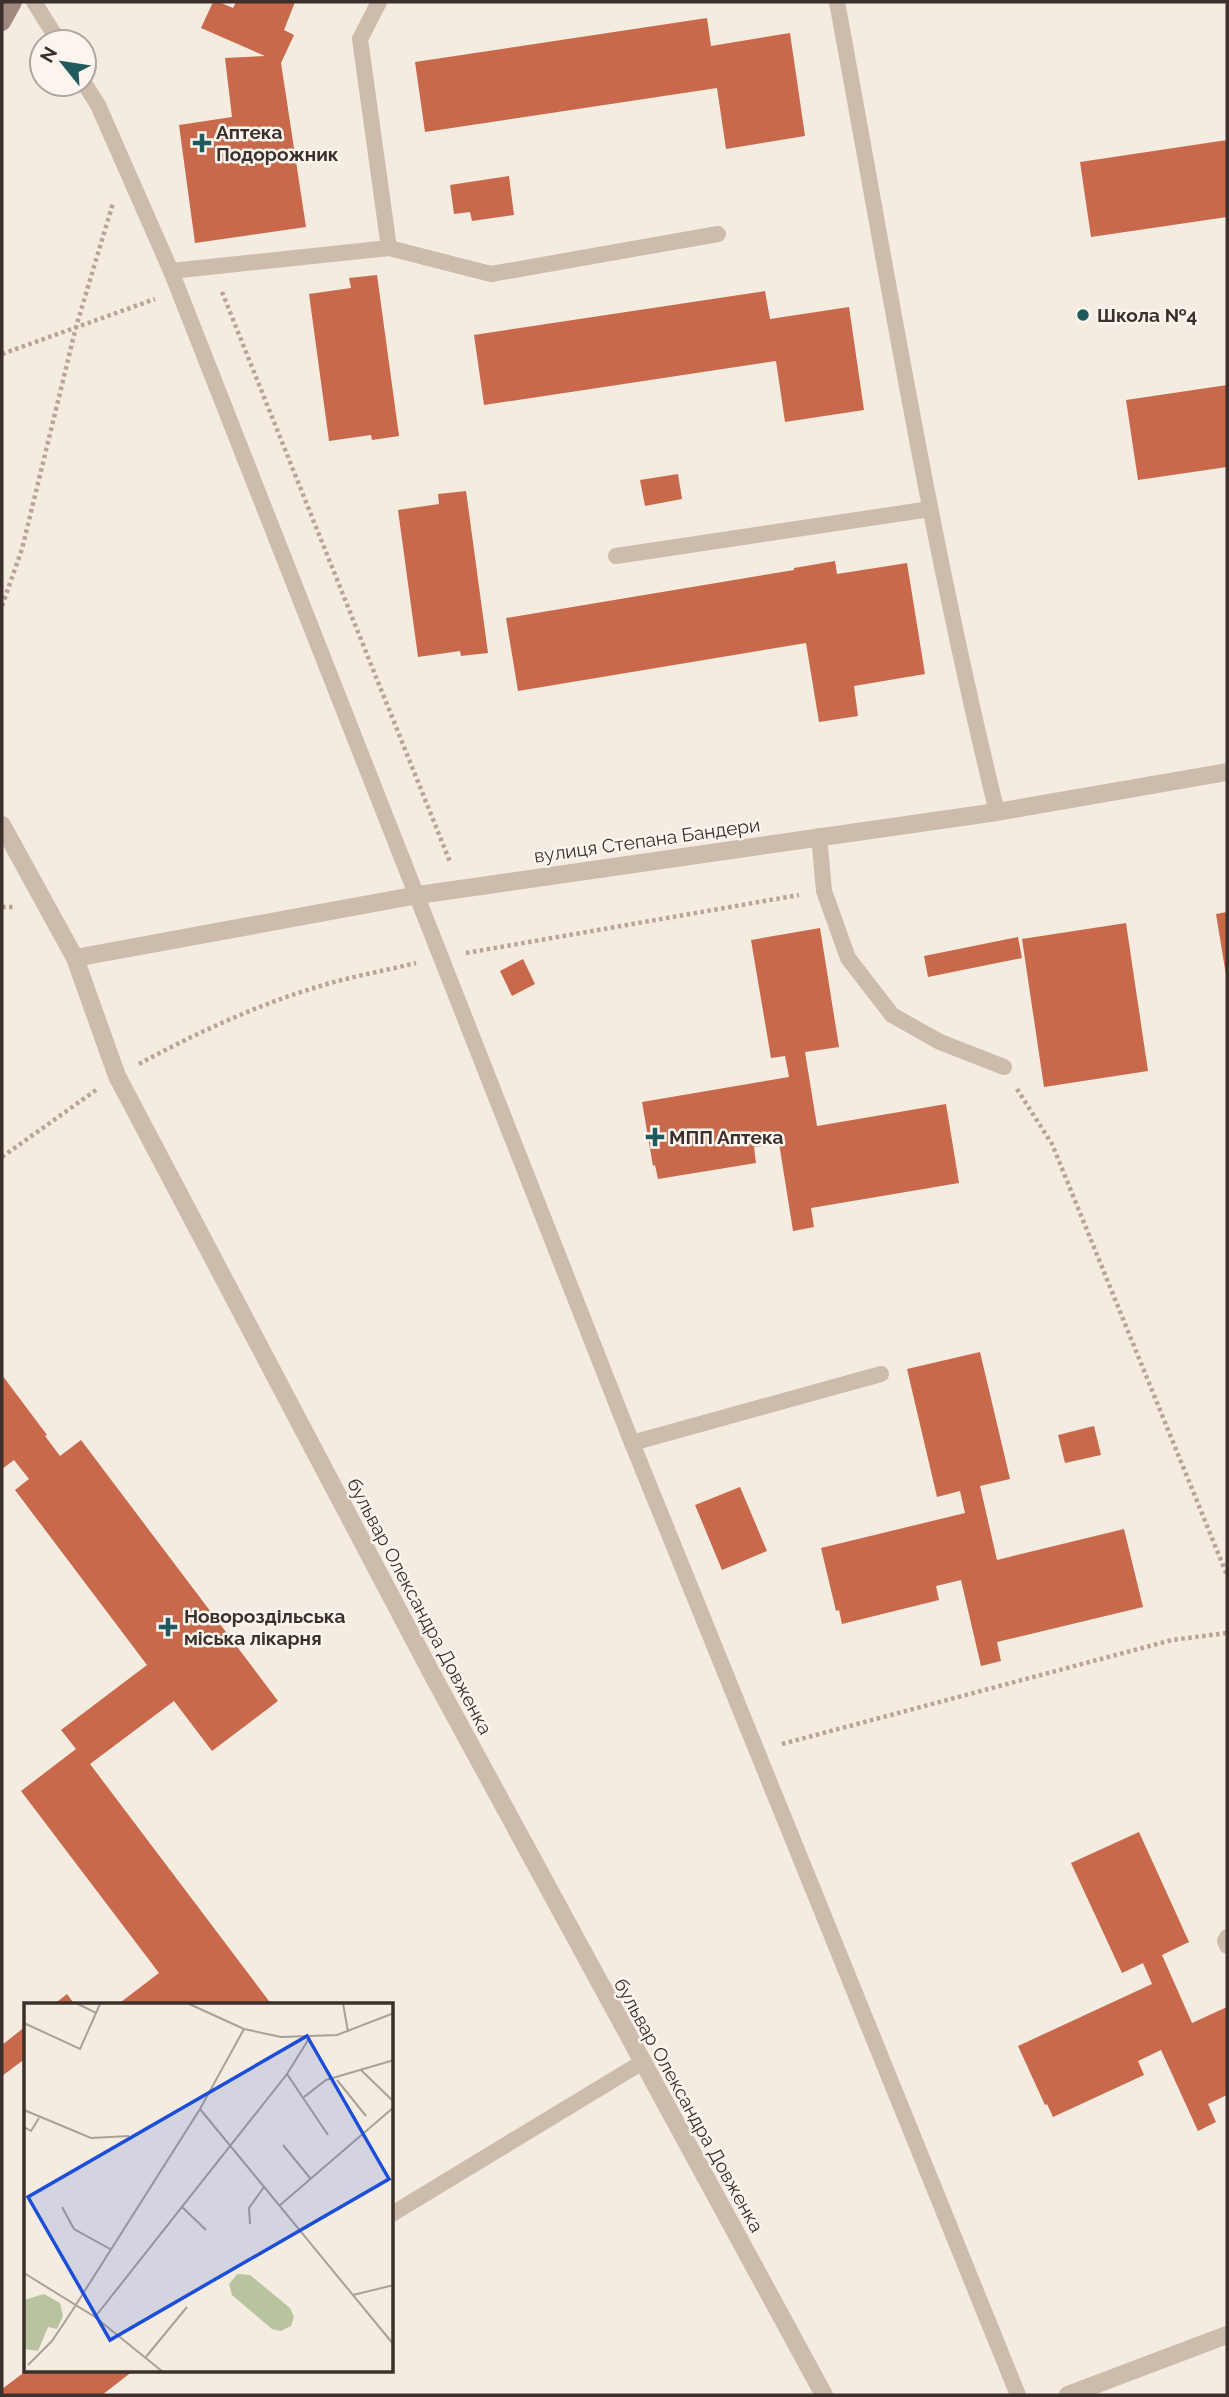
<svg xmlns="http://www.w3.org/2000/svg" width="1229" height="2397" font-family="Raleway,sans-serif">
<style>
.building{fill:#c8694b}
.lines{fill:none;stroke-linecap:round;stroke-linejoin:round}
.path{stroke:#b9a596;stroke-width:4.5;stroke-dasharray:3.5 3.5;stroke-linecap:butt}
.lane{stroke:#cdbbac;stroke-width:16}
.street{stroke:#cdbbac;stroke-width:18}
.secondary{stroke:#a18a7d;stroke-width:18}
.poi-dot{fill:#1f5a5e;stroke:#fbf5ee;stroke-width:2.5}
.labels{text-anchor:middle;stroke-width:5;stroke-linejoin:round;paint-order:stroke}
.poi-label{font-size:19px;font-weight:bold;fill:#3b302b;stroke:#fbf5ee;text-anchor:start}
.street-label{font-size:19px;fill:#3b302b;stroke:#fbf5ee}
.inset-road{fill:none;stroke:#aaa098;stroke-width:2}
.view{fill:#1d4ed8;fill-opacity:0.15;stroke:#1d4ed8;stroke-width:3.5}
.inset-edge{fill:none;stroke:#3b302b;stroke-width:3.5}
</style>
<rect width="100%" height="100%" fill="#f4ebe1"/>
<g class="building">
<polygon points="213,2 219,2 233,8 236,2 295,2 284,30 294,35 281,63 306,227 195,243 179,125 232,117 225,58 265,56 201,28"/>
<polygon points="707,18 711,46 790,33 805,136 726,149 717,88 425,132 415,62"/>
<polygon points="1227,140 1227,217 1091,237 1080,162"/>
<polygon points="509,176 514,215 472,221 470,212 454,214 450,185"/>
<polygon points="377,275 399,436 372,440 371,435 329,441 309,294 351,288 349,278"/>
<polygon points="765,291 770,319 849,307 864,410 785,422 776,361 484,405 474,335"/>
<polygon points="1227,385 1227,467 1138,480 1126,400"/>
<polygon points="678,474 682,499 645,506 640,480"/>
<polygon points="466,491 488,653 461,656 460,651 418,657 398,510 439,504 438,494"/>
<polygon points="835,561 837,574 907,563 925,674 854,686 858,716 819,722 806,643 518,691 506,618 794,570 794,568"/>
<polygon points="1227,912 1227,975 1226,975 1216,914"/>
<polygon points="1126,923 1148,1071 1044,1087 1022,939"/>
<polygon points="820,928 839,1047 805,1052 817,1126 946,1104 959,1183 811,1208 814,1227 793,1231 779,1143 754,1147 756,1163 658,1179 655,1165 653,1166 642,1102 789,1077 785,1056 771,1058 751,940"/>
<polygon points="1018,937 1022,958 928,977 924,956"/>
<polygon points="523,959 535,984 512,996 500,971"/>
<polygon points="980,1352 1010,1479 980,1486 997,1560 1124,1529 1143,1607 997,1642 1001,1661 981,1666 961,1580 936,1586 939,1600 842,1624 839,1610 836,1611 821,1548 965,1513 960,1491 937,1497 907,1369"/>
<polygon points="2,1375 47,1435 45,1436 60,1456 81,1440 278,1701 212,1751 174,1701 90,1764 272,2005 117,2005 159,1973 21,1791 76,1749 61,1730 147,1665 15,1490 29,1479 14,1460 2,1469"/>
<polygon points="1094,1426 1101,1455 1065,1463 1058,1435"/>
<polygon points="740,1487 767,1551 722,1570 695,1505"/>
<polygon points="1139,1832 1189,1942 1162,1955 1192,2023 1227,2007 1227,2095 1208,2104 1216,2122 1198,2131 1161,2050 1138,2061 1144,2075 1053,2117 1047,2104 1045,2105 1018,2046 1152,1984 1143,1963 1122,1973 1071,1863"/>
<polygon points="67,1994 75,2005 53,2005"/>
<polygon points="26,2026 26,2058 2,2076 2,2045"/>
<polygon points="26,2371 133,2371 102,2395 2,2395 2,2389"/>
</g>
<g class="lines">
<g class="path">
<polyline points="222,292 450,862"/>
<polyline points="2,354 155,299"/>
<polyline points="2,606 22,549 76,327 113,203"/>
<polyline points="2,907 15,907"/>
<polyline points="466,953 799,895"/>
<path d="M139 1064C194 1034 257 1005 317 987 349 977 383 971 416 963"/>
<polyline points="1017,1089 1052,1144 1227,1575"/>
<polyline points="2,1157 96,1090"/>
<polyline points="782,1744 1172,1640 1227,1633"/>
</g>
<g class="lane">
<polyline points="34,2 59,42"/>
<polyline points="379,2 360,39 389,248"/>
<path d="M837 2C887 272 931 545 997 812"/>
<polyline points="84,83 98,105 171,271 632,1443 1018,2395"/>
<polyline points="171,271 389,248 491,274 718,234"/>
<polyline points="616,556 930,509"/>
<polyline points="819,836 824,891 848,958 892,1015 940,1042 1004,1067"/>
<polyline points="632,1443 881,1374"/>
<polyline points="1227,1937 1225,1941 1227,1946"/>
<polyline points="392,2214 641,2063"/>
</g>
<g class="street">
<polyline points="2,825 75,958 117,1076 432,1674 824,2395"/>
<polyline points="75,958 418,895 997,812 1227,772"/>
<polyline points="1068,2395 1227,2335"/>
</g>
<polyline class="secondary" points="2,22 13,2"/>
</g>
<g class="poi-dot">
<path d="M198.5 132.5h7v7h7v7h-7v7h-7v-7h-7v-7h7z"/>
<circle cx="1083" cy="315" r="7"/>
<path d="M651.5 1126.5h7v7h7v7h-7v7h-7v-7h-7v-7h7z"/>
<path d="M164.5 1616.5h7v7h7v7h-7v7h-7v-7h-7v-7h7z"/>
</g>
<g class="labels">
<g class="poi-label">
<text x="216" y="139">Аптека<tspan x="216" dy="22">Подорожник</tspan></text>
<text x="1097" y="322">Школа №4</text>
<text x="669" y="1144">МПП Аптека</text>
<text x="184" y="1623">Новороздільська<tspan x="184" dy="22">міська лікарня</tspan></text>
</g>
<g class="street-label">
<text transform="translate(647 840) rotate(-8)" y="7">вулиця Степана Бандери</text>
<text transform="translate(420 1606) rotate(62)" y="7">бульвар Олександра Довженка</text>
<text transform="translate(689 2105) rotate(61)" y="7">бульвар Олександра Довженка</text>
</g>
</g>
<g transform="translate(24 2003)">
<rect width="369" height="369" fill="#f4ebe1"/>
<path d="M213 271 226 272 266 305 270 314 267 323 257 328 248 326 208 292 205 281ZM20 291 36 300 39 313 33 326 24 324 14 348 0 346V297Z" fill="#b8c4a0"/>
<path class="inset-road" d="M52 0 72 10 76 1M163 0 220 26 257 34 313 32 370 10M319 0 324 29M0 20 56 46 72 10M337 67 370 99M263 71 304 132M313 77 342 113M280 94 302 77 370 57M176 106 370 342M0 107 67 135 105 133M0 124 7 128 15 115M259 142 286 175M157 203 182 227M255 203 370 104M38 204 50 226 86 246M226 221 225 205 240 184M0 270 71 314 139 369M329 292 370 282M71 314 263 71 286 34M121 355 163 304M4 362 28 338 48 308 176 106 220 26"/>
<path class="view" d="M283 33 365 176 86 337 4 194Z"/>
<rect width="369" height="369" class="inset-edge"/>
</g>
<rect width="1229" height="2397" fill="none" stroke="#3b302b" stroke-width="7"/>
<g transform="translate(63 63) rotate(300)"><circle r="33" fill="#fbf5ee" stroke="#aea6a0" stroke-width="2"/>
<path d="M0-5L12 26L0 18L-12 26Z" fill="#1f5a5e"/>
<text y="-10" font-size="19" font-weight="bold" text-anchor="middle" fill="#3b302b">N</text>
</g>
</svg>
